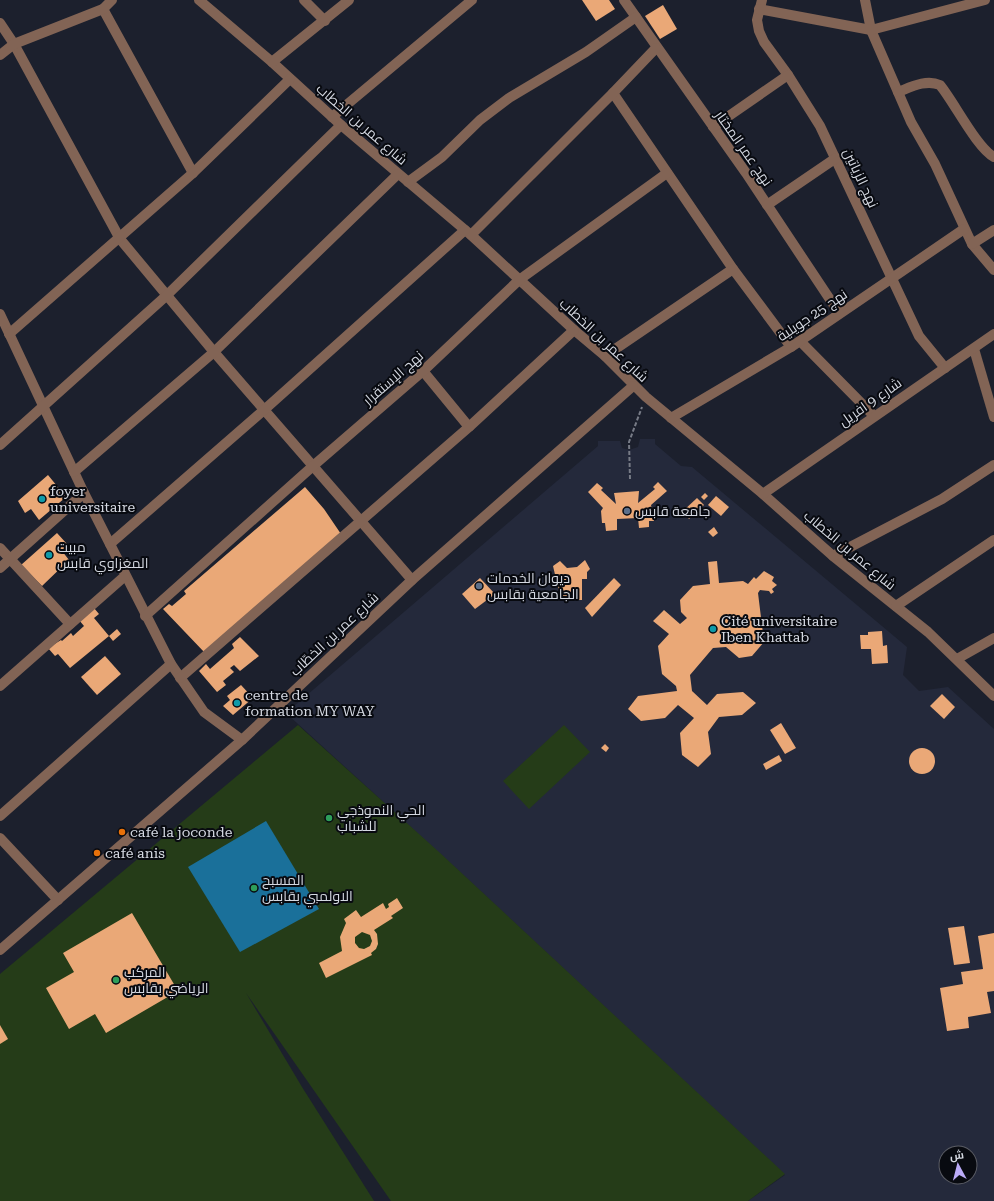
<svg xmlns="http://www.w3.org/2000/svg" width="994" height="1201" font-family="'Roboto Serif',Cairo,serif">
<style>
.built{fill:#24293b;fill-rule:evenodd}
.green{fill:#253c18}
.water{fill:#1a709a}
.building{fill:#eaa877;fill-rule:evenodd}
.lines{fill:none;stroke-linecap:round;stroke-linejoin:round}
.path{stroke:#777b86;stroke-width:2;stroke-dasharray:4 2;stroke-linecap:butt}
.minor{stroke:#826455;stroke-width:10}
.culture-dot{fill:#0f9aa8;stroke:#080a10;stroke-width:1.5}
.service-dot{fill:#5c6f8a;stroke:#080a10;stroke-width:1.5}
.leisure-dot{fill:#2e9e5b;stroke:#080a10;stroke-width:1.5}
.food-dot{fill:#e8710a;stroke:#080a10;stroke-width:1.5}
.labels{text-anchor:middle;stroke-width:4;stroke-linejoin:round;paint-order:stroke}
.street-label{font-size:14px;fill:#d4d8e1;stroke:#080a10}
.poi-label{font-size:14px;fill:#d4d8e1;stroke:#080a10;text-anchor:start}
</style>
<rect width="100%" height="100%" fill="#1c202d"/>
<path class="built" d="M640 439H655V444L681 466 692 467 907 647 903 675 919 691 948 687 994 729V1201H748L785 1175 461 873 286 713 598 446V441H620L622 448 629 450 638 447ZM946 1153H970V1177H946Z"/>
<g class="green">
<polygon points="298,725 439,852 785,1174 748,1201 391,1201 246,993 302,1087 374,1201 0,1201 0,974"/>
<polygon points="564,725 590,752 529,809 503,781"/>
</g>
<polygon class="water" points="266,821 319,909 240,952 188,867"/>
<g class="building">
<polygon points="582,0 609,0 615,9 596,21"/>
<polygon points="663,5 677,29 660,39 645,16"/>
<polygon points="48,475 66,497 39,520 31,509 25,513 18,501"/>
<polygon points="658,482 667,491 651,505 654,521 649,521 649,527 639,528 638,518 617,519 617,530 606,531 605,523 602,523 601,511 603,508 588,492 597,483 603,488 601,490 616,504 614,493 639,491 638,503 655,489 653,487"/>
<polygon points="305,487 324,509 341,534 205,653 163,609 169,604 172,606 186,594 184,591"/>
<polygon points="705,493 708,496 704,500 701,497"/>
<polygon points="716,496 729,507 721,516 708,505"/>
<polygon points="697,498 704,505 689,519 683,511"/>
<polygon points="714,527 718,533 713,537 708,532"/>
<polygon points="57,533 67,544 62,551 69,560 42,586 21,565"/>
<polygon points="585,560 590,569 587,572 587,579 582,579 582,600 561,600 553,566 560,561 567,568 577,567"/>
<polygon points="717,561 719,583 743,581 748,584 754,577 756,579 764,571 774,577 772,581 777,585 772,589 774,592 771,594 769,591 760,590 758,593 764,642 752,656 739,658 726,647 713,648 690,675 692,691 707,705 717,694 743,692 756,703 742,715 719,717 708,732 711,754 698,767 682,755 680,733 694,718 678,705 665,718 641,721 628,709 638,696 677,691 676,686 662,674 658,646 669,634 653,621 664,610 680,624 687,618 681,612 680,600 693,586 710,584 708,562"/>
<polygon points="480,578 495,594 475,609 462,594"/>
<polygon points="614,578 621,585 592,617 585,608"/>
<polygon points="94,608 99,614 94,618 109,636 117,629 121,634 113,641 109,636 70,668 58,654 55,656 48,648 61,640 62,641 71,633 73,636 84,626 79,620"/>
<polygon points="882,631 883,646 887,645 888,663 872,664 871,649 861,649 860,635 868,635 868,632"/>
<polygon points="240,637 259,656 240,671 234,665 230,668 234,672 223,681 226,685 217,692 199,671 206,664 210,669 234,648 232,644"/>
<polygon points="105,656 121,674 97,695 81,677"/>
<polygon points="241,685 253,698 233,715 223,706 230,700 227,696"/>
<polygon points="942,694 955,707 944,719 930,706"/>
<polygon points="781,723 796,748 785,754 770,730"/>
<polygon points="605,744 609,748 606,752 601,748"/>
<circle cx="922" cy="761" r="13"/>
<polygon points="779,755 782,761 766,770 763,764"/>
<path d="M397 898 403 908 391 916 393 918 374 930 377 934 378 944 376 949 371 953 372 955 326 978 319 963 342 951 340 937 346 923 344 919 356 910 361 917 383 903 386 909 389 907 388 904ZM362 932 370 935 372 941 370 946 364 949 359 948 355 943V937Z"/>
<polygon points="132,913 178,991 106,1033 95,1014 69,1029 46,988 74,972 63,953"/>
<polygon points="964,926 970,963 954,965 948,928"/>
<polygon points="994,933 994,991 987,992 991,1013 968,1017 969,1028 947,1031 940,988 963,984 961,972 983,969 978,936"/>
<polygon points="0,1025 8,1039 0,1044"/>
</g>
<g class="lines">
<polyline class="path" points="630,479 629,442 642,407"/>
<g class="minor">
<polyline points="199,0 272,62 341,125 471,235 574,330 605,356 646,397 763,494 833,556 928,632 994,696"/>
<polyline points="304,0 325,21"/>
<polyline points="624,0 746,173 839,313"/>
<polyline points="762,0 757,20 759,31 764,42 788,75 820,126 919,336 945,368"/>
<polyline points="865,0 871,30 911,122 935,164 972,244 994,270"/>
<polyline points="103,9 193,173"/>
<polyline points="759,9 871,30 985,0"/>
<polyline points="0,23 14,44 120,239 214,352 412,580"/>
<polyline points="0,55 14,44 103,9 112,0"/>
<polyline points="272,62 349,0"/>
<path d="M898 92C911 87 926 79 940 85 954 102 977 148 994 157"/>
<polyline points="613,93 733,269 791,347"/>
<polyline points="332,117 472,0"/>
<polyline points="713,127 788,75"/>
<polyline points="408,182 442,157 480,120 509,98 586,52 636,17"/>
<polyline points="767,205 836,158"/>
<polyline points="471,235 613,93 656,48"/>
<polyline points="972,244 994,230"/>
<polyline points="0,314 84,493 171,664 204,712 242,740"/>
<polyline points="9,334 193,173 290,79"/>
<polyline points="800,341 874,416"/>
<polyline points="974,349 994,417"/>
<polyline points="605,356 733,269"/>
<polyline points="423,371 469,427"/>
<polyline points="671,418 791,347 964,229"/>
<polyline points="0,445 166,296 341,125"/>
<polyline points="74,472 214,352 398,174"/>
<polyline points="763,494 994,334"/>
<polyline points="110,544 264,410 465,230"/>
<polyline points="0,548 70,624"/>
<polyline points="833,556 942,499 994,465"/>
<polyline points="0,568 84,493"/>
<polyline points="896,606 994,540"/>
<polyline points="145,616 313,466 423,371 519,280 667,173"/>
<polyline points="957,659 994,638"/>
<polyline points="180,678 469,427 574,330"/>
<polyline points="0,686 125,576"/>
<polyline points="0,816 171,664"/>
<polyline points="0,838 58,900"/>
<polyline points="0,950 242,740 412,580 633,386"/>
</g>
</g>
<g class="culture-dot">
<circle cx="42" cy="499" r="4"/>
<circle cx="49" cy="555" r="4"/>
<circle cx="713" cy="629" r="4"/>
<circle cx="237" cy="703" r="4"/>
</g>
<g class="service-dot">
<circle cx="627" cy="511" r="4"/>
<circle cx="479" cy="586" r="4"/>
</g>
<g class="leisure-dot">
<circle cx="329" cy="818" r="4"/>
<circle cx="254" cy="888" r="4"/>
<circle cx="116" cy="980" r="4"/>
</g>
<g class="food-dot">
<circle cx="122" cy="832" r="4"/>
<circle cx="97" cy="853" r="4"/>
</g>
<g class="labels">
<g class="street-label">
<text transform="translate(362 124) rotate(41)" y="5">شارع عمر بن الخطاب</text>
<text transform="translate(744 148) rotate(55)" y="5">نهج عمر المختار</text>
<text transform="translate(861 178) rotate(65)" y="5">نهج الزياتين</text>
<text transform="translate(812 315) rotate(-34)" y="5">نهج 25 جويلية</text>
<text transform="translate(604 340) rotate(43)" y="5">شارع عمر بن الخطاب</text>
<text transform="translate(393 378) rotate(-41)" y="5">نهج الإستقرار</text>
<text transform="translate(870 402) rotate(-35)" y="5">شارع 9 افريل</text>
<text transform="translate(850 550) rotate(40)" y="5">شارع عمر بن الخطاب</text>
<text transform="translate(334 634) rotate(-43)" y="5">شارع عمر بن الخطّاب</text>
</g>
<g class="poi-label">
<text x="50" y="496">foyer<tspan x="50" dy="16">universitaire</tspan></text>
<text x="635" y="516">جامعة قابس</text>
<text x="57" y="552">مبيت<tspan x="57" dy="16">المغزاوي قابس</tspan></text>
<text x="487" y="583">ديوان الخدمات<tspan x="487" dy="16">الجامعية بقابس</tspan></text>
<text x="721" y="626">Cité universitaire<tspan x="721" dy="16">Iben Khattab</tspan></text>
<text x="245" y="700">centre de<tspan x="245" dy="16">formation MY WAY</tspan></text>
<text x="337" y="815">الحي النموذجي<tspan x="337" dy="16">للشباب</tspan></text>
<text x="130" y="837">café la joconde</text>
<text x="105" y="858">café anis</text>
<text x="262" y="885">المسبح<tspan x="262" dy="16">الاولمبي بقابس</tspan></text>
<text x="124" y="977">المركب<tspan x="124" dy="16">الرياضي بقابس</tspan></text>
</g>
</g>
<g transform="translate(958 1165) rotate(353)"><circle r="19" fill="#080a10" stroke="#5a5c64"/>
<path d="M0-3L7 15L0 10L-7 15Z" fill="#baaaf7"/>
<text y="-6" font-size="11" font-weight="bold" text-anchor="middle" fill="#d4d8e1">ش</text>
</g>
</svg>
